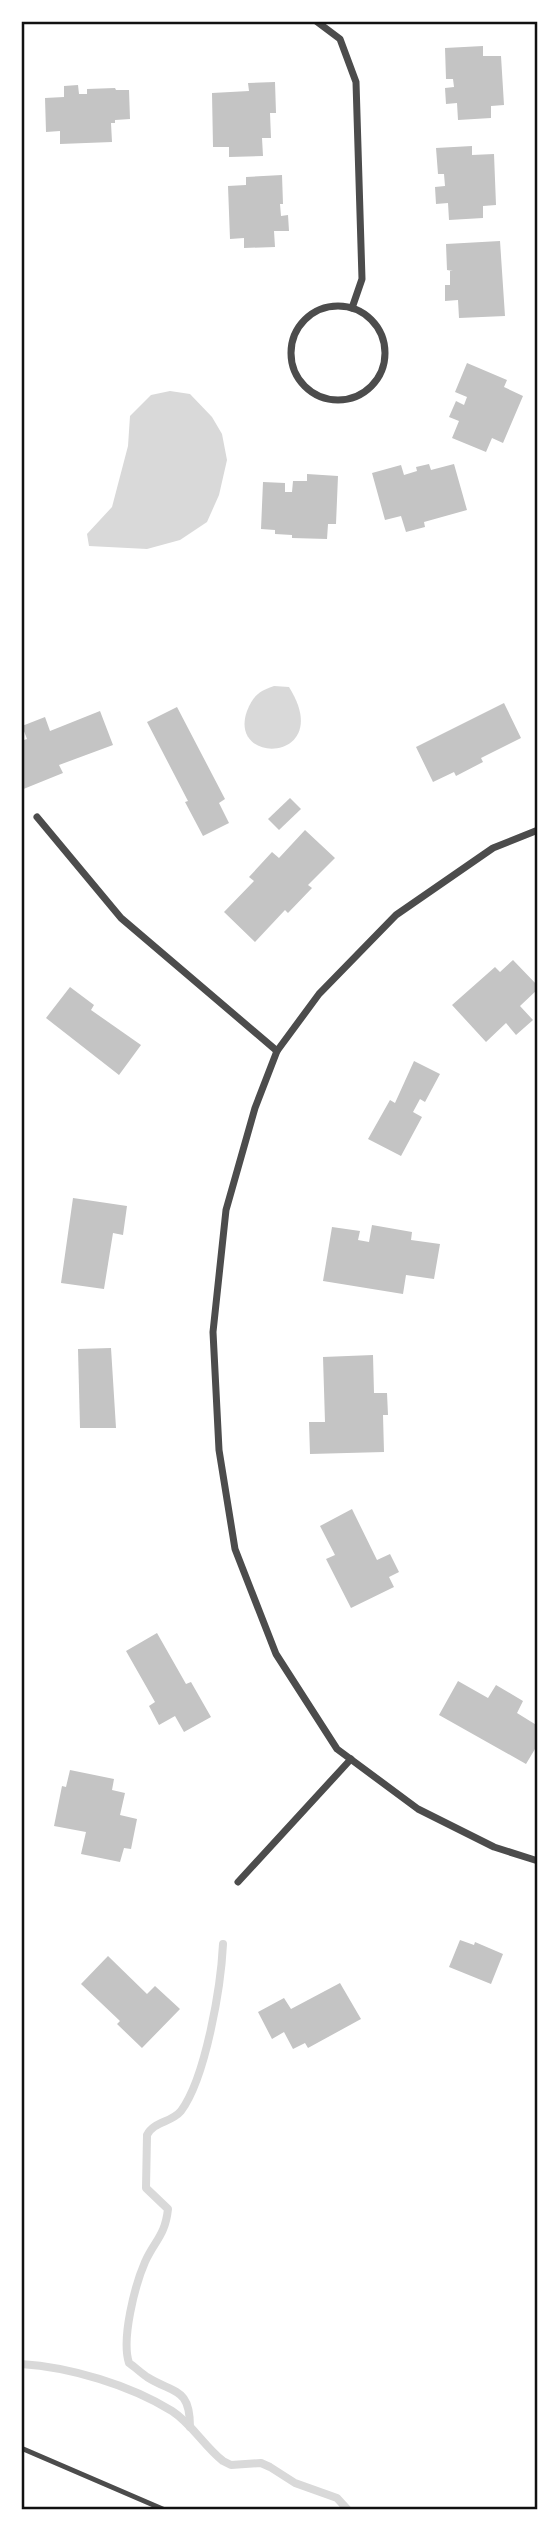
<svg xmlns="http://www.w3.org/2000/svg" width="559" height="2531" font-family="Mulish,sans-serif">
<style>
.water{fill:#d9d9d9}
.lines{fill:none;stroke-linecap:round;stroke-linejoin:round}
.stream{stroke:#d9d9d9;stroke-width:8}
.building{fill:#c4c4c4}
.service{stroke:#4c4c4c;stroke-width:5}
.minor{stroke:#4c4c4c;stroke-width:7}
.neatline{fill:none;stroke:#111;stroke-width:2.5}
</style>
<rect width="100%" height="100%" fill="#fff"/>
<g class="water">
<polygon points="170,391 190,394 212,417 222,434 227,460 219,495 207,522 180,540 147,549 89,546 87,534 112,507 128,446 130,416 151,395"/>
<path d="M274 686 289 687C336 762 227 767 247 711 253 696 259 691 274 686Z"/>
</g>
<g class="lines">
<g class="stream">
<path d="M21 2364C70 2367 130 2385 172 2411 192 2424 204 2446 223 2461L231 2465 261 2463 270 2467 295 2483 337 2498 348 2510"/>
<path d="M190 2427C190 2387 174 2394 147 2377 141 2373 135 2367 129 2363 121 2339 135 2285 145 2262 155 2240 165 2236 168 2209L146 2188 147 2135C154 2121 171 2123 181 2111 206 2077 221 1986 223 1944"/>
</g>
</g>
<g class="building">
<polygon points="483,46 483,56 501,56 504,105 491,106 491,118 458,120 457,103 446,104 445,88 454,87 453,79 446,79 445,48"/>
<polygon points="275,82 276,113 270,113 271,138 262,138 263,156 229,157 229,147 213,147 212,93 249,91 248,83"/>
<polygon points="78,85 79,94 87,94 87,89 115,88 116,90 129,90 130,119 115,120 115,123 111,123 112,142 60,144 60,131 46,132 45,98 64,97 64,86"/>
<polygon points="472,146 472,155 494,154 496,205 483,206 483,218 449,220 448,203 436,204 435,187 445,186 444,174 438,174 436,148"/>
<polygon points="282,175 283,204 280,204 281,216 288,215 289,231 274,231 275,247 244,248 244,238 230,239 228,186 246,185 246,177"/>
<polygon points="500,241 505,316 459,318 458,300 445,301 445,285 450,285 450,271 453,271 447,270 446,244"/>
<polygon points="467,363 507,380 504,387 523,396 503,443 492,438 486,452 452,438 459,421 449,417 456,401 464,405 467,397 455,392"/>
<polygon points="429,464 431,470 454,464 467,510 424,522 425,527 406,532 401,516 385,520 372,473 401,465 404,475 417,471 416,467"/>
<polygon points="307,474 338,476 336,524 328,524 327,539 292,538 292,535 275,534 275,530 261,529 263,482 285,483 285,492 292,492 293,481 307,481"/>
<polygon points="504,703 521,738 481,758 483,762 456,776 454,772 433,782 416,747"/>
<polygon points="177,707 225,799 219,803 229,823 203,836 185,802 188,801 147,722"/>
<polygon points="100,711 113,745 59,765 63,773 21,790 21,741 27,739 22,726 45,717 50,731"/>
<polygon points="290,798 301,809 279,830 268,819"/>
<polygon points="305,830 335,858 308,885 312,888 288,913 285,910 255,942 224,912 254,881 249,877 272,852 279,858"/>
<polygon points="513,960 538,986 538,989 520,1006 533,1020 516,1035 506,1023 486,1042 452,1005 495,967 500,972"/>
<polygon points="70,987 94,1005 91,1010 141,1045 119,1075 46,1018"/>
<polygon points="414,1061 440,1074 425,1102 420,1099 413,1112 422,1117 401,1156 368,1139 390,1100 395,1103"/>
<polygon points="73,1198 127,1206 123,1235 113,1233 104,1289 61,1283"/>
<polygon points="372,1225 412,1232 411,1240 440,1244 434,1279 406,1275 403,1294 323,1281 332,1227 360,1231 358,1240 369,1242"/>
<polygon points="111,1348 116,1428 80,1428 78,1349"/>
<polygon points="373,1355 374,1393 387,1393 388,1415 383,1415 384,1452 310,1454 309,1422 325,1422 323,1357"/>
<polygon points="352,1509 377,1560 390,1554 399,1572 389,1577 394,1587 351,1608 326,1559 335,1555 320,1526"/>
<polygon points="157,1633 186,1684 191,1682 211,1717 184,1732 175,1716 159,1725 149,1706 155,1702 126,1651"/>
<polygon points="458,1681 488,1698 496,1685 523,1701 517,1713 538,1726 538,1744 526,1764 439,1715"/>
<polygon points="70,1770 114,1779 112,1790 125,1793 120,1815 137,1819 131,1849 124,1848 120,1862 81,1854 86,1832 54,1826 62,1786 66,1787"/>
<polygon points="460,1940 474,1945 475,1942 503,1954 491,1984 449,1967"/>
<polygon points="108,1956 147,1994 155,1986 180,2009 142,2048 117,2024 120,2021 81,1984"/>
<polygon points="340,1983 361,2019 308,2048 305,2043 293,2049 284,2032 272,2039 258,2012 284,1998 291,2009"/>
</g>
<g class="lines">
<polyline class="service" points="21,2448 165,2510"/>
<g class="minor">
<polyline points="316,21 340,39 356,82 362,279 352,308"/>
<circle cx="338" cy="353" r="47"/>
<polyline points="37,817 121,918 277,1051"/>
<polyline points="538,830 493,848 396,915 319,994 277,1051 255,1108 226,1210 213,1332 219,1450 235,1549 276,1654 337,1749 418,1809 494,1847 538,1861"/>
<polyline points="238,1882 351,1759"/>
</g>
</g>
<rect width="559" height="2531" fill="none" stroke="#ffffff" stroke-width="46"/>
<rect x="23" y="23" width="513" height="2485" class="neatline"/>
</svg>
